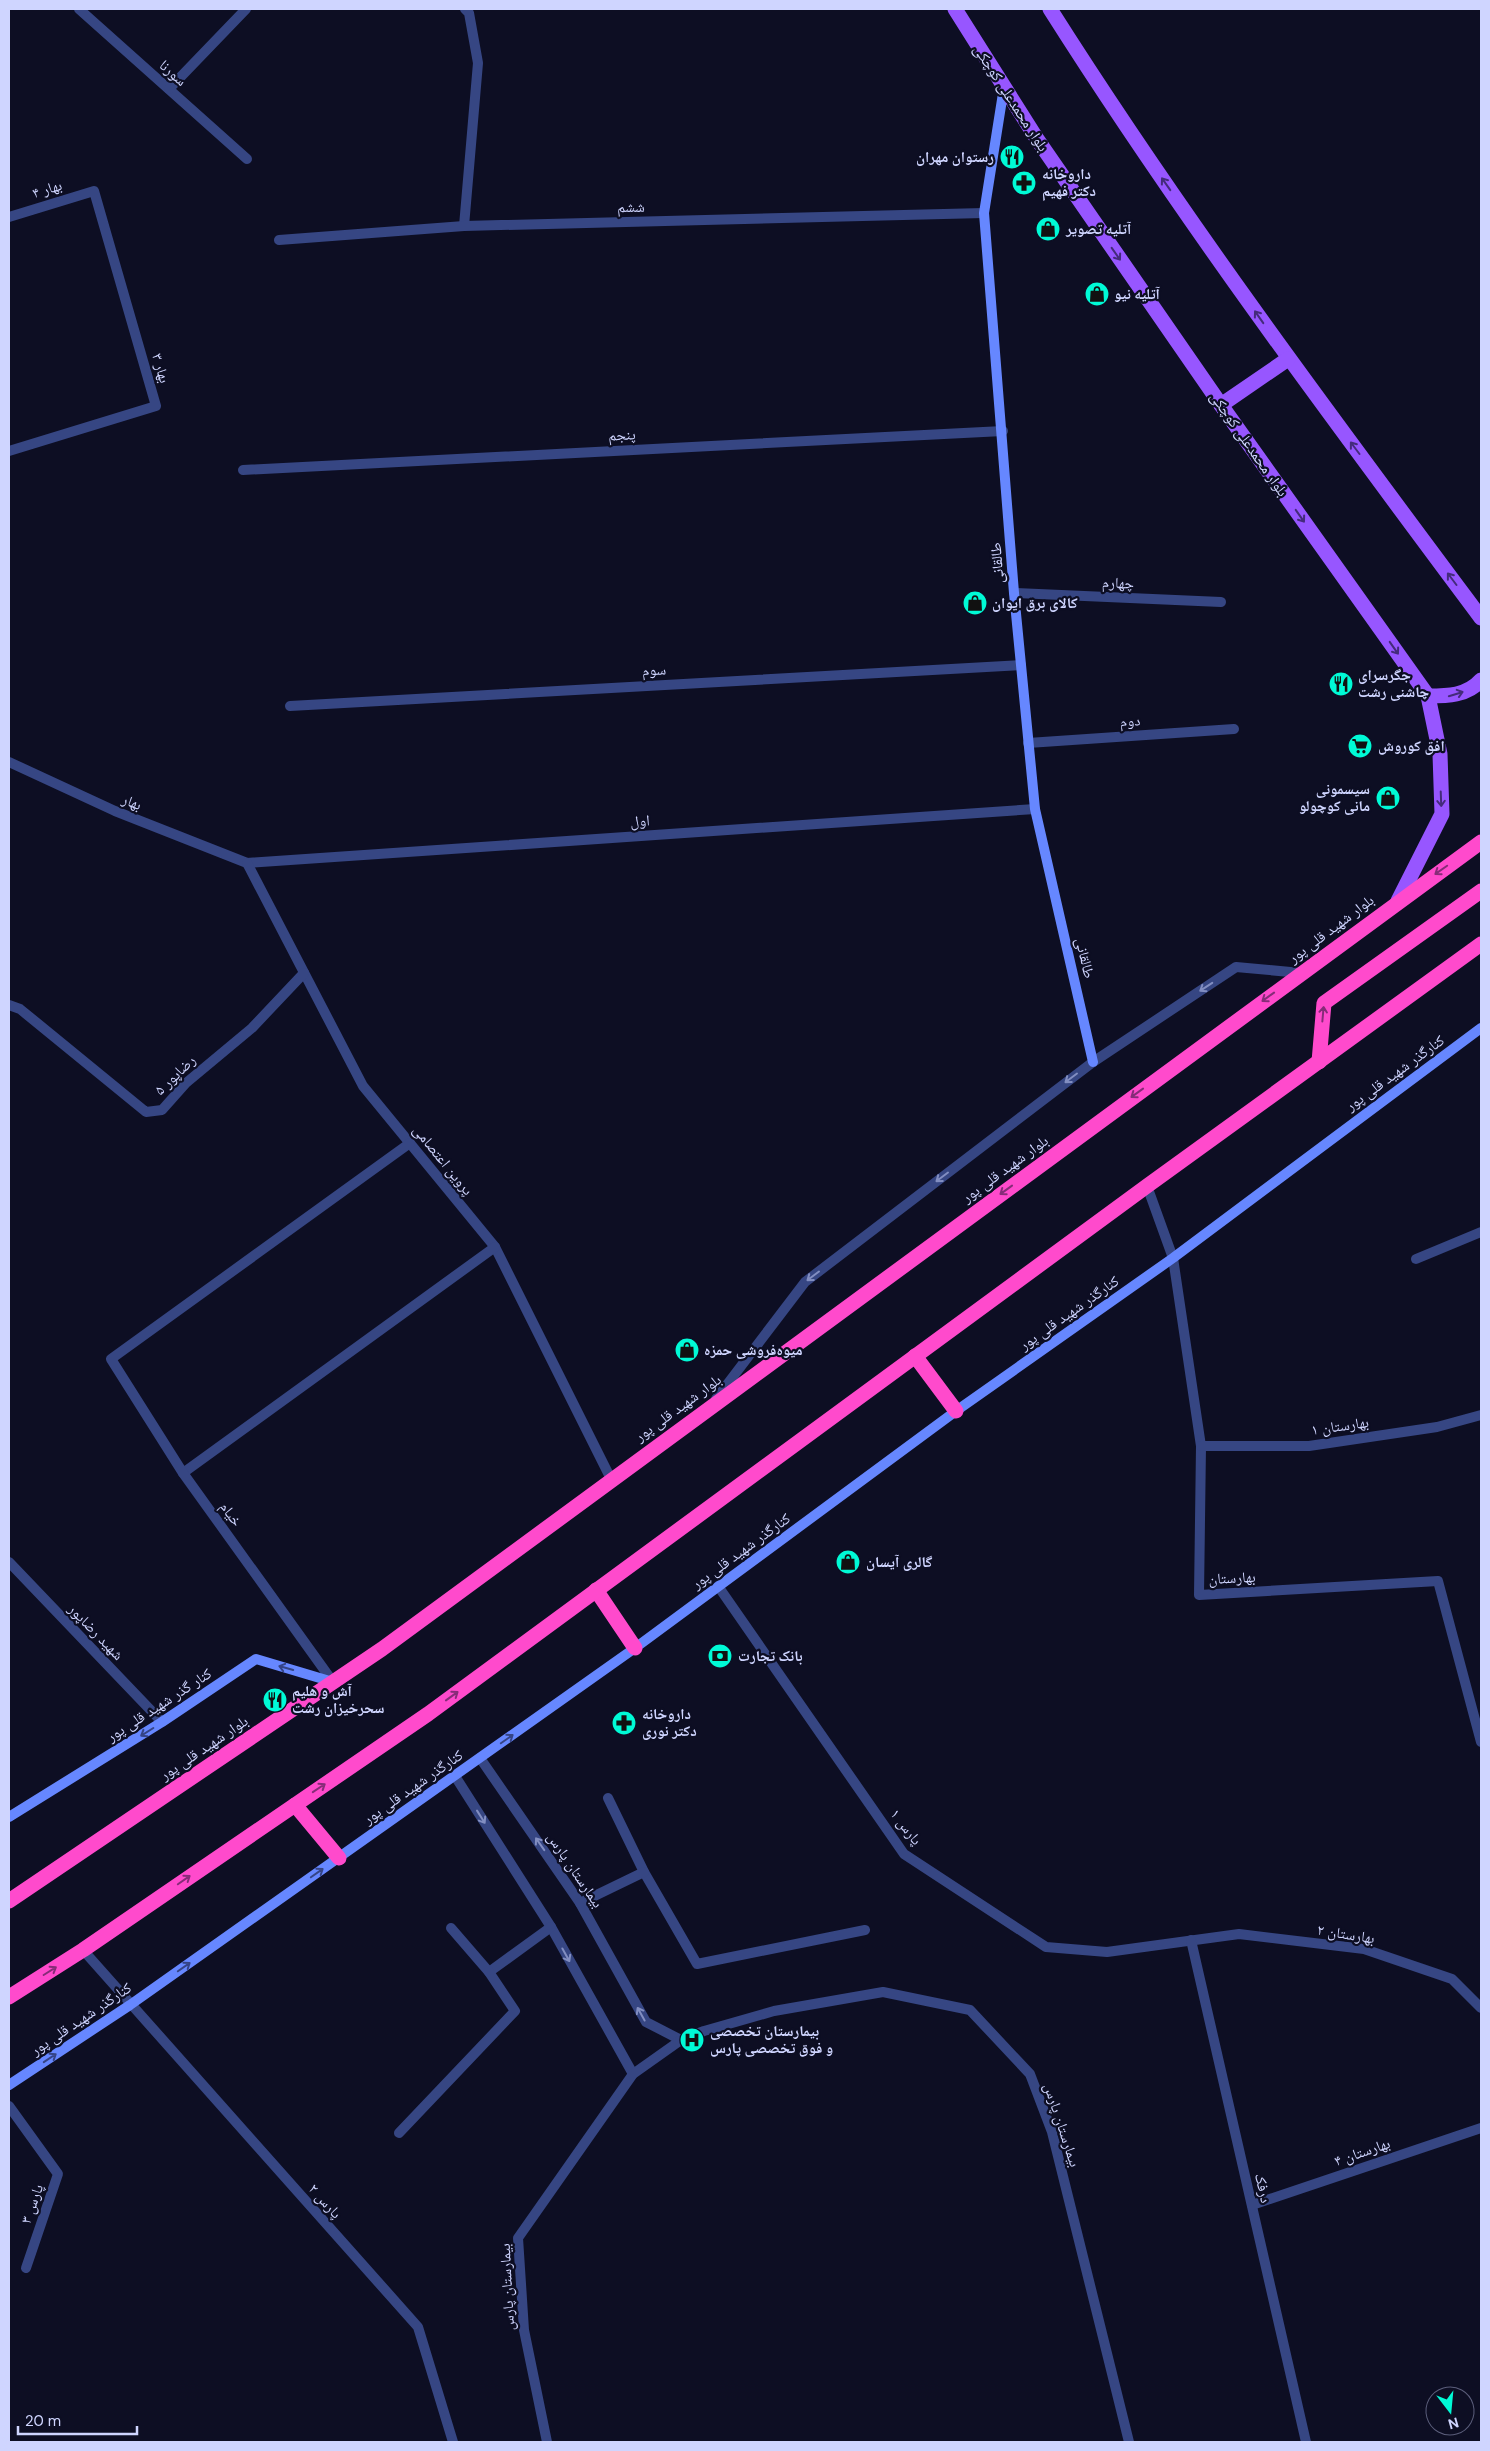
<svg xmlns="http://www.w3.org/2000/svg" width="1490" height="2451" font-family="'DM Sans','Noto Naskh Arabic',sans-serif">
<style>
.lines{fill:none;stroke-linecap:round;stroke-linejoin:round}
.lane{stroke:#364683;stroke-width:10}
.street{stroke:#364683;stroke-width:10}
.secondary{stroke:#6687ff;stroke-width:10}
.primary{stroke:#9756ff;stroke-width:15}
.highway{stroke:#ff4acc;stroke-width:15}
.oneway{stroke:#442b7b}
.oneway2{stroke:#862c78}
.oneway3{stroke:#828ec1}
.oneway4{stroke:#354486}
.labels{text-anchor:middle;stroke-width:4.5;stroke-linejoin:round;paint-order:stroke}
.street-label{font-size:15px;fill:#cfd5ff;stroke:#0d0e23}
.poi-label{font-size:15px;font-weight:bold;fill:#cfd5ff;stroke:#0d0e23;text-anchor:start}
</style>
<rect width="100%" height="100%" fill="#0d0e23"/>
<g class="lines">
<g class="lane">
<polyline points="243,470 1003,431"/>
<polyline points="290,706 1021,665"/>
<polyline points="480,1758 580,1903 646,2022 681,2040"/>
<polyline points="455,1776 551,1927 633,2074"/>
<polyline points="608,1798 644,1872 697,1964 865,1930"/>
<polyline points="580,1903 644,1872"/>
<polyline points="489,1972 551,1927"/>
<polyline points="399,2133 515,2011 489,1972 451,1928"/>
<polyline points="547,2442 524,2330 518,2238 633,2074 681,2040 704,2031 774,2011 883,1992 970,2010 1030,2074 1052,2132 1129,2442"/>
</g>
<g class="street">
<polyline points="79,9 247,159"/>
<polyline points="169,89 246,9"/>
<polyline points="9,217 94,191 156,406 9,451"/>
<polyline points="464,226 478,63 469,13 465,9"/>
<polyline points="279,240 464,226 984,213"/>
<polyline points="1014,593 1221,602"/>
<polyline points="1028,743 1234,729"/>
<polyline points="9,762 115,811 247,863 1035,809"/>
<polyline points="247,863 363,1086 495,1247 611,1479"/>
<polyline points="9,1005 20,1009 146,1112 162,1110 186,1083 252,1028 304,973"/>
<polyline points="1147,1186 1173,1258 1201,1446 1199,1595 1438,1581 1481,1742"/>
<polyline points="1416,1259 1481,1232"/>
<polyline points="716,1399 805,1282 1093,1062 1236,967 1301,973"/>
<polyline points="1201,1446 1309,1446 1437,1427 1481,1415"/>
<polyline points="183,1473 495,1247"/>
<polyline points="9,1562 162,1722"/>
<polyline points="718,1586 904,1854 1046,1947 1107,1952 1239,1934 1364,1949 1452,1979 1481,2008"/>
<polyline points="333,1682 183,1473 111,1359 410,1143"/>
<polyline points="1191,1940 1306,2442"/>
<polyline points="83,1950 418,2327 453,2442"/>
<polyline points="9,2106 58,2174 26,2268"/>
<polyline points="1252,2205 1481,2128"/>
</g>
<g class="secondary">
<polyline points="1004,87 984,213 1014,593 1035,809 1093,1062"/>
<polyline points="9,1817 162,1722 256,1659 333,1682"/>
<polyline points="9,2085 130,2005 635,1648 956,1411 1173,1258 1481,1028"/>
</g>
<g class="primary">
<polyline points="955,9 1037,139 1221,405 1428,696 1440,754 1442,814 1398,901"/>
<path d="M1050 9C1183 219 1332 418 1481 618"/>
<polyline points="1221,405 1288,359"/>
<path d="M1428 696C1447 696 1467 696 1481 680"/>
</g>
<g class="highway">
<polyline points="1319,1062 1324,1003 1481,891"/>
<polyline points="915,1356 956,1411"/>
<polyline points="596,1590 635,1648"/>
<polyline points="295,1805 339,1858"/>
<polyline points="9,1901 382,1649 1481,842"/>
<polyline points="9,1997 83,1950 428,1714 1147,1186 1481,944"/>
</g>
</g>
<defs><path id="oneway-shaft" d="M-6 0H5M1.5-3L5.5 0L1.5 3" fill="none" stroke-width="1.6" stroke-linecap="round" stroke-linejoin="round" transform="scale(1.25)"/></defs>
<g class="oneway">
<use href="#oneway-shaft" transform="translate(1166 184) rotate(-125)"/>
<use href="#oneway-shaft" transform="translate(1116 254) rotate(55)"/>
<use href="#oneway-shaft" transform="translate(1259 317) rotate(-125)"/>
<use href="#oneway-shaft" transform="translate(1355 448) rotate(-127)"/>
<use href="#oneway-shaft" transform="translate(1300 516) rotate(55)"/>
<use href="#oneway-shaft" transform="translate(1452 579) rotate(-127)"/>
<use href="#oneway-shaft" transform="translate(1394 648) rotate(55)"/>
<use href="#oneway-shaft" transform="translate(1456 694) rotate(-17)"/>
<use href="#oneway-shaft" transform="translate(1441 799) rotate(88)"/>
</g>
<g class="oneway2">
<use href="#oneway-shaft" transform="translate(1441 870) rotate(145)"/>
<use href="#oneway-shaft" transform="translate(1268 997) rotate(144)"/>
<use href="#oneway-shaft" transform="translate(1323 1014) rotate(-85)"/>
<use href="#oneway-shaft" transform="translate(1137 1093) rotate(144)"/>
<use href="#oneway-shaft" transform="translate(1006 1190) rotate(144)"/>
<use href="#oneway-shaft" transform="translate(452 1696) rotate(-36)"/>
<use href="#oneway-shaft" transform="translate(319 1788) rotate(-34)"/>
<use href="#oneway-shaft" transform="translate(184 1880) rotate(-35)"/>
<use href="#oneway-shaft" transform="translate(50 1971) rotate(-32)"/>
</g>
<g class="oneway3">
<use href="#oneway-shaft" transform="translate(1206 987) rotate(147)"/>
<use href="#oneway-shaft" transform="translate(1071 1078) rotate(143)"/>
<use href="#oneway-shaft" transform="translate(942 1177) rotate(143)"/>
<use href="#oneway-shaft" transform="translate(813 1276) rotate(143)"/>
<use href="#oneway-shaft" transform="translate(481 1817) rotate(58)"/>
<use href="#oneway-shaft" transform="translate(540 1844) rotate(-125)"/>
<use href="#oneway-shaft" transform="translate(566 1955) rotate(61)"/>
<use href="#oneway-shaft" transform="translate(641 2014) rotate(-119)"/>
</g>
<g class="oneway4">
<use href="#oneway-shaft" transform="translate(286 1668) rotate(-164)"/>
<use href="#oneway-shaft" transform="translate(147 1732) rotate(148)"/>
<use href="#oneway-shaft" transform="translate(507 1739) rotate(-35)"/>
<use href="#oneway-shaft" transform="translate(317 1873) rotate(-35)"/>
<use href="#oneway-shaft" transform="translate(184 1967) rotate(-35)"/>
<use href="#oneway-shaft" transform="translate(50 2058) rotate(-34)"/>
</g>
<defs>
<symbol id="restaurant-disc" viewBox="-11 -11 22 22"><circle r="9.5" fill="#00fad6" stroke="#0d0e23"/><path d="M-5-6h1v4h1v-4h1v4h1v-4h1v5L-1.5 .5V6h-2V.5L-5-1ZM5-6V6H3V1.5H1.5Q1.5-4 5-6Z" fill="#111"/></symbol>
<symbol id="pharmacy-disc" viewBox="-11 -11 22 22"><circle r="9.5" fill="#00fad6" stroke="#0d0e23"/><path d="M-2-6h4v4h4v4h-4v4h-4v-4h-4v-4h4Z" fill="#111"/></symbol>
<symbol id="shop-disc" viewBox="-11 -11 22 22"><circle r="9.5" fill="#00fad6" stroke="#0d0e23"/><path d="M-5-2.5h2.3a2.7 3.5 0 0 1 5.4 0H5L5.5 6h-11ZM-1.5-2.5h3a1.5 2.3 0 0 0-3 0Z" fill="#111"/></symbol>
<symbol id="supermarket-disc" viewBox="-11 -11 22 22"><circle r="9.5" fill="#00fad6" stroke="#0d0e23"/><path d="M-6-5.5h2.5l.6 2H6L4.5 2H-2.5L-4.4-4H-6ZM-1.5 3.2a1.3 1.3 0 1 0 .1 0ZM3 3.2a1.3 1.3 0 1 0 .1 0Z" fill="#111"/></symbol>
<symbol id="bank-disc" viewBox="-11 -11 22 22"><circle r="9.5" fill="#00fad6" stroke="#0d0e23"/><path d="M-6-4H6V4H-6ZM0-2.3a2.3 2.3 0 1 0 0 4.6a2.3 2.3 0 1 0 0-4.6Z" fill="#111"/></symbol>
<symbol id="hospital-disc" viewBox="-11 -11 22 22"><circle r="9.5" fill="#00fad6" stroke="#0d0e23"/><path d="M-5-5h3v3.5h4V-5h3V5h-3V1.5h-4V5h-3Z" fill="#111"/></symbol>
</defs>
<g fill-rule="evenodd">
<use href="#restaurant-disc" x="998" y="143" width="28" height="28"/>
<use href="#pharmacy-disc" x="1010" y="169" width="28" height="28"/>
<use href="#shop-disc" x="1034" y="215" width="28" height="28"/>
<use href="#shop-disc" x="1083" y="280" width="28" height="28"/>
<use href="#shop-disc" x="961" y="589" width="28" height="28"/>
<use href="#restaurant-disc" x="1327" y="670" width="28" height="28"/>
<use href="#supermarket-disc" x="1346" y="732" width="28" height="28"/>
<use href="#shop-disc" x="1374" y="784" width="28" height="28"/>
<use href="#shop-disc" x="673" y="1336" width="28" height="28"/>
<use href="#shop-disc" x="834" y="1548" width="28" height="28"/>
<use href="#bank-disc" x="706" y="1642" width="28" height="28"/>
<use href="#restaurant-disc" x="261" y="1686" width="28" height="28"/>
<use href="#pharmacy-disc" x="610" y="1709" width="28" height="28"/>
<use href="#hospital-disc" x="678" y="2026" width="28" height="28"/>
</g>
<g class="labels">
<g class="street-label">
<text transform="translate(173 73) rotate(42)" y="5">سورنا</text>
<text transform="translate(1011 98) rotate(57)" y="5">بلوار محمدعلی کوچکی</text>
<text transform="translate(47 189) rotate(-17)" y="5">بهار ۴</text>
<text transform="translate(631 207) rotate(-1)" y="5">ششم</text>
<text transform="translate(161 368) rotate(74)" y="5">بهار ۳</text>
<text transform="translate(622 435) rotate(-3)" y="5">پنجم</text>
<text transform="translate(1249 444) rotate(55)" y="5">بلوار محمدعلی کوچکی</text>
<text transform="translate(997 563) rotate(-94)" y="5">طالقانی</text>
<text transform="translate(1118 583) rotate(3)" y="5">چهارم</text>
<text transform="translate(654 670) rotate(-3)" y="5">سوم</text>
<text transform="translate(1130 721) rotate(-4)" y="5">دوم</text>
<text transform="translate(132 802) rotate(22)" y="5">بهار</text>
<text transform="translate(640 821) rotate(-4)" y="5">اول</text>
<text transform="translate(1331 929) rotate(-37)" y="5">بلوار شهید قلی پور</text>
<text transform="translate(1085 958) rotate(77)" y="5">طالقانی</text>
<text transform="translate(1395 1073) rotate(-36)" y="5">کنارگذر شهید قلی پور</text>
<text transform="translate(175 1075) rotate(-44)" y="5">رضاپور ۵</text>
<text transform="translate(443 1160) rotate(51)" y="5">پروین اعتصامی</text>
<text transform="translate(1005 1169) rotate(-36)" y="5">بلوار شهید قلی پور</text>
<text transform="translate(1069 1313) rotate(-35)" y="5">کنارگذر شهید قلی پور</text>
<text transform="translate(678 1408) rotate(-36)" y="5">بلوار شهید قلی پور</text>
<text transform="translate(1340 1426) rotate(-8)" y="5">بهارستان ۱</text>
<text transform="translate(231 1514) rotate(54)" y="5">خیام</text>
<text transform="translate(741 1551) rotate(-36)" y="5">کنارگذر شهید قلی پور</text>
<text transform="translate(1232 1578) rotate(-3)" y="5">بهارستان</text>
<text transform="translate(96 1632) rotate(46)" y="5">شهید رضاپور</text>
<text transform="translate(159 1705) rotate(-33)" y="5">کنار گذر شهید قلی پور</text>
<text transform="translate(204 1748) rotate(-34)" y="5">بلوار شهید قلی پور</text>
<text transform="translate(413 1787) rotate(-35)" y="5">کنارگذر شهید قلی پور</text>
<text transform="translate(906 1827) rotate(52)" y="5">پارس ۱</text>
<text transform="translate(575 1870) rotate(56)" y="5">بیمارستان پارس</text>
<text transform="translate(1346 1934) rotate(9)" y="5">بهارستان ۲</text>
<text transform="translate(81 2019) rotate(-34)" y="5">کنارگذر شهید قلی پور</text>
<text transform="translate(1062 2125) rotate(72)" y="5">بیمارستان پارس</text>
<text transform="translate(1362 2152) rotate(-19)" y="5">بهارستان ۴</text>
<text transform="translate(1263 2188) rotate(77)" y="5">درفک</text>
<text transform="translate(325 2201) rotate(48)" y="5">پارس ۲</text>
<text transform="translate(32 2204) rotate(-71)" y="5">پارس ۳</text>
<text transform="translate(507 2287) rotate(-93)" y="5">بیمارستان پارس</text>
</g>
<g class="poi-label">
<text x="994" y="162" text-anchor="end">رستوان مهران</text>
<text x="1042" y="179">داروخانه<tspan x="1042" dy="17">دکتر فهیم</tspan></text>
<text x="1066" y="234">آتلیه تصویر</text>
<text x="1114" y="299">آتلیه نیو</text>
<text x="992" y="608">کالای برق ایوان</text>
<text x="1358" y="680">جگرسرای<tspan x="1358" dy="17">چاشنی رشت</tspan></text>
<text x="1378" y="751">افق کوروش</text>
<text x="1370" y="794" text-anchor="end">سیسمونی<tspan x="1370" dy="17">مانی کوچولو</tspan></text>
<text x="704" y="1355">میوه‌فروشی حمزه</text>
<text x="866" y="1567">گالری آیسان</text>
<text x="738" y="1661">بانک تجارت</text>
<text x="292" y="1696">آش و هلیم<tspan x="292" dy="17">سحرخیزان رشت</tspan></text>
<text x="642" y="1719">داروخانه<tspan x="642" dy="17">دکتر نوری</tspan></text>
<text x="710" y="2036">بیمارستان تخصصی<tspan x="710" dy="17">و فوق تخصصی پارس</tspan></text>
</g>
</g>
<rect width="1490" height="2451" fill="none" stroke="#cfd5ff" stroke-width="20"/>
<g transform="translate(1450 2411) rotate(164)"><circle r="24" fill="#0d0e23" stroke="#5b5e7b"/>
<path d="M0-4L9 19L0 12L-9 19Z" fill="#00fad6"/>
<text y="-8" font-size="14" font-weight="bold" text-anchor="middle" fill="#cfd5ff">N</text>
</g>
<path d="M18 2426v8h119v-8" fill="none" stroke="#cfd5ff" stroke-width="2.5"/>
<text x="25" y="2426" font-size="15" fill="#cfd5ff" stroke="#0d0e23" stroke-width="4" paint-order="stroke">20 m</text>
</svg>
